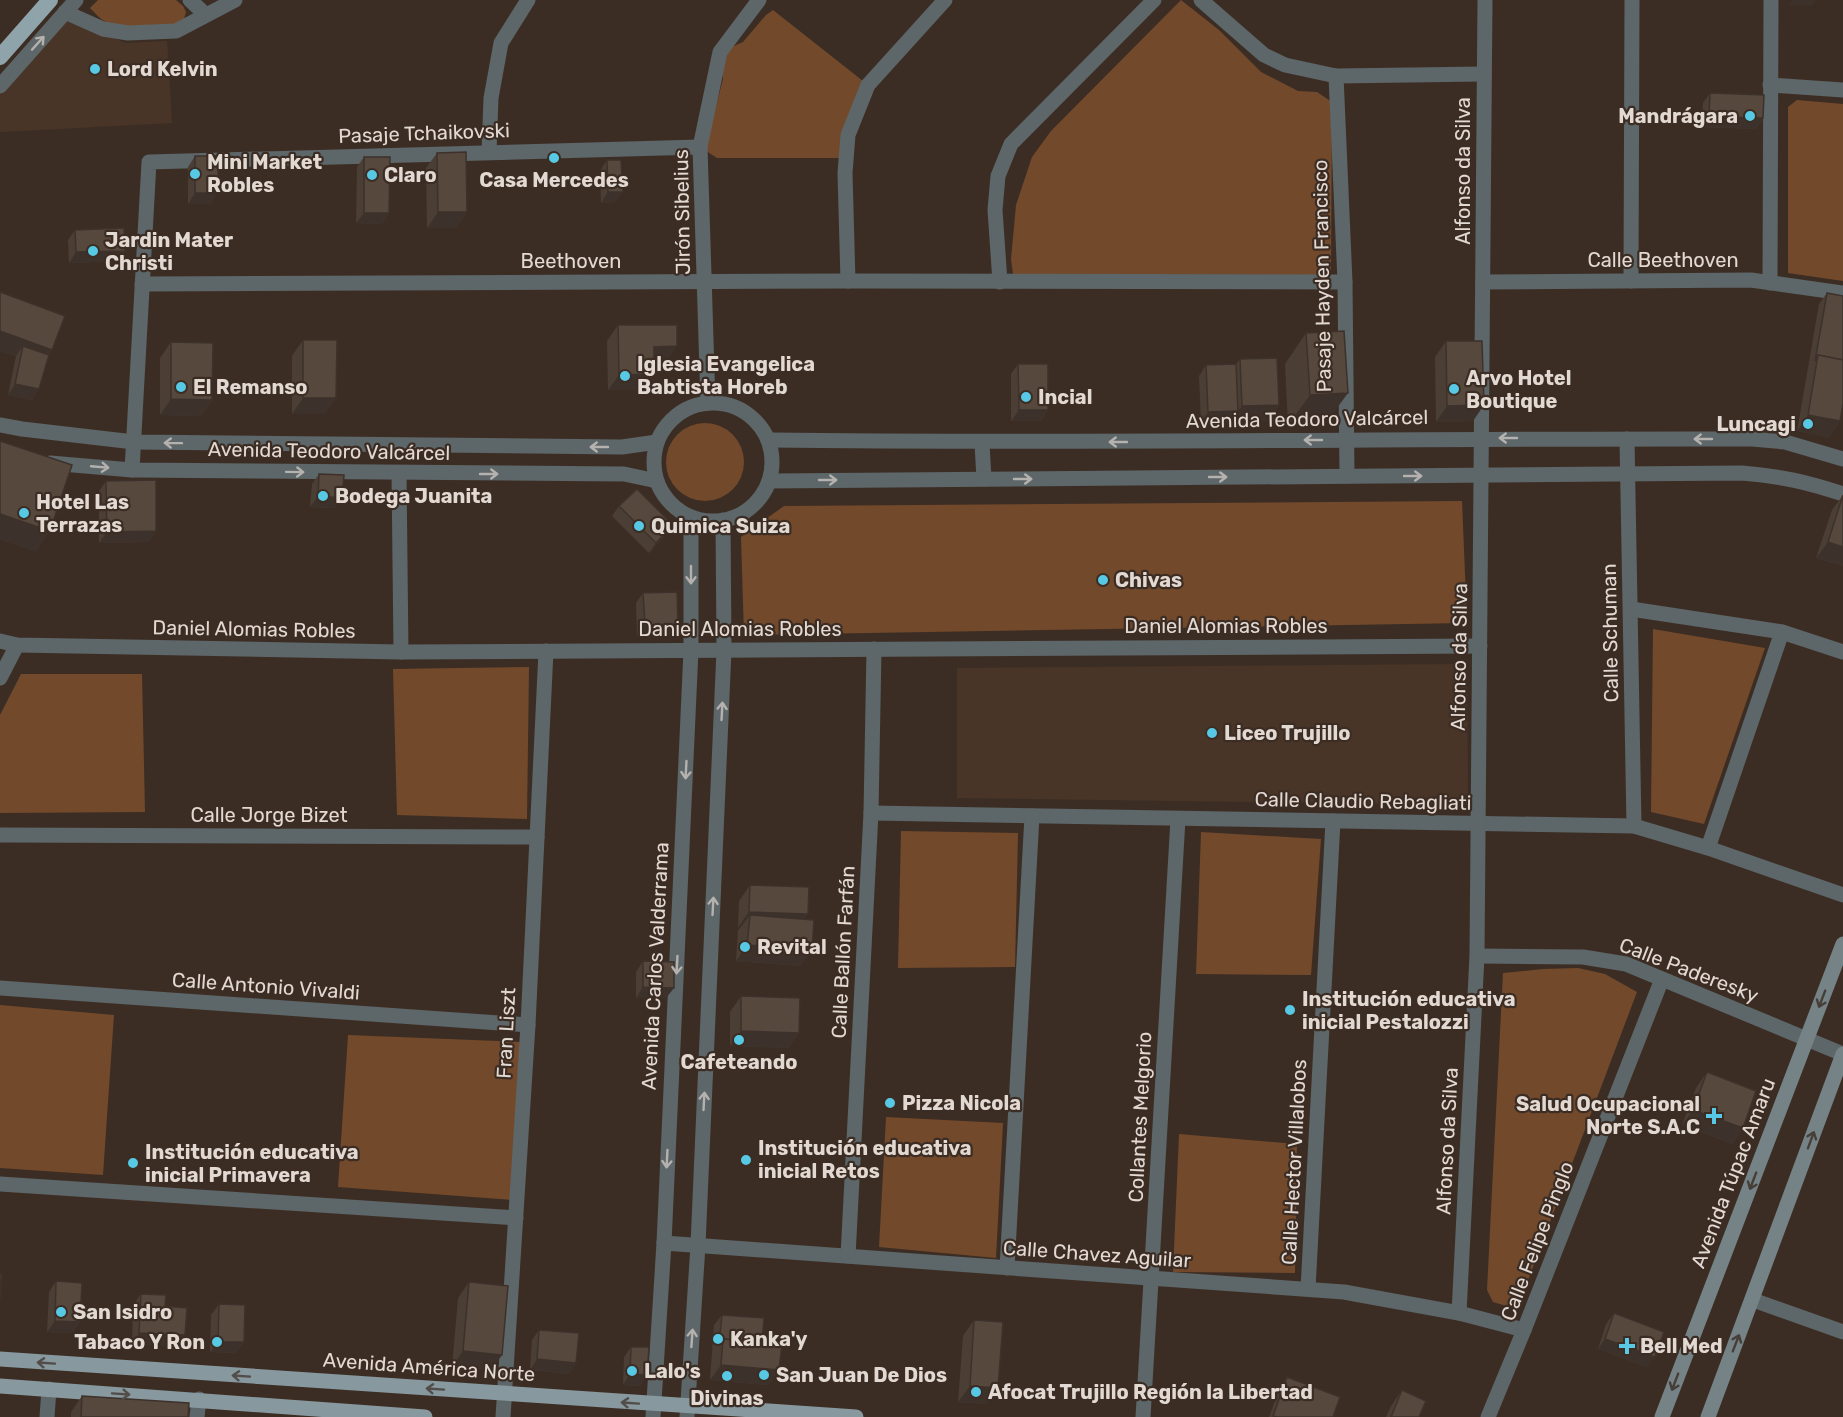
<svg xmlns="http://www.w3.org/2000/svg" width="1843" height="1417" font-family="Rubik,sans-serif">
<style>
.built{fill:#493528}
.green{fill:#73492b}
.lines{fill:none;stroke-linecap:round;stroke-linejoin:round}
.minor{stroke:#5d6668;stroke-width:15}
.tertiary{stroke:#5d6668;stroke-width:15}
.secondary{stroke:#758387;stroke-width:15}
.primary{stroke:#87999f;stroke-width:15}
.trunk{stroke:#8fa4aa;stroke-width:16}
.wall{fill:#4b3e35}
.shaded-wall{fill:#3d322b}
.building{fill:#57483e;stroke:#3d322b;stroke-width:1.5}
.oneway{stroke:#b4b1ae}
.oneway2{stroke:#473e38}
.oneway3{stroke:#524d49}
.poi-dot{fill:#58c9e4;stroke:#3c2d24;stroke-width:2}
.labels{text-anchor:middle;stroke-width:4.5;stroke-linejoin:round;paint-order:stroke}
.poi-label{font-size:20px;font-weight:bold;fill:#e3d9d3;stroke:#3c2d24;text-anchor:start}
.street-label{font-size:20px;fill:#e3d9d3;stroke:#3c2d24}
</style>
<rect width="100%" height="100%" fill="#3c2d24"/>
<g class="built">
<polygon points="64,18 126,43 167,41 172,123 0,132 0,94"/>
<polygon points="1467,664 1468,805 957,798 957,668"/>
</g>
<g class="green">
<path d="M98 0H176L183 6 186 12 183 22C165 27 126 30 108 23 102 21 95 13 90 8Z"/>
<polygon points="1181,0 1219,30 1261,72 1298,91 1317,92 1332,102 1331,275 1013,274 1011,259 1016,205 1032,157 1051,131"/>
<polygon points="773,10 868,85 843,158 717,158 700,147 716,106 723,79 720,52 743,42 766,15"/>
<polygon points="1797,100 1843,104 1843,281 1788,273 1788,107"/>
<circle cx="705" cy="462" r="39"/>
<polygon points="1462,501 1467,623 744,635 741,537 784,506"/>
<polygon points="1653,629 1765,648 1704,824 1651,812"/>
<polygon points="529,667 527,819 397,815 393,669"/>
<polygon points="21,674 142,674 145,812 0,813 0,715"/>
<polygon points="901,831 1018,833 1015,967 898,968"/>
<polygon points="1201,832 1321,839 1311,975 1196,974"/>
<polygon points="1578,968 1605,974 1637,992 1519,1304 1513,1308 1493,1302 1487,1290 1503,973 1543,969"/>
<polygon points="0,1005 114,1015 103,1175 0,1168"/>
<polygon points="348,1035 522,1042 513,1200 338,1187"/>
<polygon points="886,1117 1003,1123 996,1258 879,1247"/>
<polygon points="1179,1134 1297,1144 1295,1273 1173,1272"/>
</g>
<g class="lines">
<g class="minor">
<polyline points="190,0 206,15"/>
<polyline points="1201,0 1264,55 1285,65 1336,76 1484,74"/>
<polyline points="65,12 103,29 128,33 176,31 235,0"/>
<polyline points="1336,76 1345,282 1347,476"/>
<polyline points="1770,85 1843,90"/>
<polyline points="489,152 491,98 501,43 528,0"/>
<polyline points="848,281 845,173 848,135 868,85 945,0"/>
<polyline points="1631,281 1632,0"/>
<polyline points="1000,282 995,210 998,176 1011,144 1154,0"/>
<polyline points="1483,282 1751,280 1843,293"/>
<polyline points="1770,283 1771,0"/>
<polyline points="142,284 848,281 1345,282"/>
<polyline points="708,403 700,147 720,52 759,0"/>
<polyline points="1627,439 1634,826"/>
<polyline points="132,470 149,162 700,147"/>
<polyline points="399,473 401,652"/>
<polyline points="1631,609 1782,632 1843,652"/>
<polyline points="0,641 17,645 401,652 1480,646"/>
<polyline points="0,678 17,645"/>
<polyline points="871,813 1634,826 1708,848 1843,895"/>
<polyline points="0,835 537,837"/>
<polyline points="1708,848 1782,632"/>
<polyline points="1477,956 1583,957 1626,964 1843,1054"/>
<polyline points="0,988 528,1025"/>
<polyline points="0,1184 516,1218"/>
<polyline points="664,1243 1344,1292 1459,1313 1524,1330"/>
<polyline points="848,1256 871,813 874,649"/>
<polyline points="1007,1268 1032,816"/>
<polyline points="1308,1289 1333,821"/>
<polyline points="1753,1300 1843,1332"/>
<polyline points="1459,1313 1477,956 1485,0"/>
<polyline points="47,1417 49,1389"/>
<polyline points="197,1417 199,1399"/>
<polyline points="503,1417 528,1025 546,651"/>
<polyline points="1143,1417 1178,819"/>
<polyline points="1488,1417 1524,1330 1662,979"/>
</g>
<g class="tertiary">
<polyline points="0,86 76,0"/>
<circle cx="713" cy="462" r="59"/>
<polyline points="0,425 22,429 134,442 622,447 657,442"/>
<path d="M769 440C1097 444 1424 438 1752 439L1785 442 1843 459"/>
<polyline points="982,443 984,479"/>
<polyline points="50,463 132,470 624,474 657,481"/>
<path d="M769 481 1742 473C1780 476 1807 482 1843 494"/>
<polyline points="653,1417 664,1243 691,650 691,517"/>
<polyline points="687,1417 698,1245 724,650 723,520"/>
</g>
<g class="secondary">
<polyline points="1662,1417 1843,944"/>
<polyline points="1708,1417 1843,1054"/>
</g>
<g class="primary">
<polyline points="0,1359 856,1417"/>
<polyline points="0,1386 425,1417"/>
</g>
<polyline class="trunk" points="0,57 50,0"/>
</g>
<g class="wall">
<polygon points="1710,93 1763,118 1756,129 1702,127 1703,103"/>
<polygon points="437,153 467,212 456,228 427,228 426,168"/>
<polygon points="195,156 211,204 188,204 188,167"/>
<polygon points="364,157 389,213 382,224 356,223 357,167"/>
<polygon points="607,160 623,192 615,202 601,203 600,171"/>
<polygon points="75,230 125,251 118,261 69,263 68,240"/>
<polygon points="0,292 49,355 39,389 32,400 8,395 16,356 0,351"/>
<polygon points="1827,293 1840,421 1829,437 1797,431 1819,304"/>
<polygon points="618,325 666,362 654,362 654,374 643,390 608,390 607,341"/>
<polygon points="1306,333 1326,423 1288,425 1285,364"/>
<polygon points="303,340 336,398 325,414 292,414 292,356"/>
<polygon points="1446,341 1473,421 1436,422 1435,357"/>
<polygon points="171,342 212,400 201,416 160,415 160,358"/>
<polygon points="1240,359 1279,405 1268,421 1201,423 1199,376 1206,365 1236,364"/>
<polygon points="1018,364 1048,410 1041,421 1011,421 1011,374"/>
<polygon points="319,474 342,498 335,508 310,507 312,484"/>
<polygon points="106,481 156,531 149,542 99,543 99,491"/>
<polygon points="1843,495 1843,566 1816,558 1832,510"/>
<polygon points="619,506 665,536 649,553 612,516"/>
<polygon points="643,593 670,634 637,636 636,603"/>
<polygon points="750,885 804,919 801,966 736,961 738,930 741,927 738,927 739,901"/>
<polygon points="643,961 666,998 636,998 636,972"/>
<polygon points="741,996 799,1033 788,1048 730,1046 730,1012"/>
<polygon points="1707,1072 1743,1128 1732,1144 1682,1125 1696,1088"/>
<polygon points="56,1281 73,1333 47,1332 49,1292"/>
<polygon points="469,1282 491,1371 452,1367 458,1298"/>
<polygon points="141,1294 165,1306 178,1346 132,1344 133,1305"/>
<polygon points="219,1304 244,1342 236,1353 210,1352 211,1315"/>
<polygon points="1614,1313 1647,1367 1598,1349 1606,1324"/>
<polygon points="722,1315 762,1342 779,1370 768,1385 710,1380 714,1325"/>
<polygon points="974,1320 987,1404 958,1402 963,1336"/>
<polygon points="539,1330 576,1363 569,1374 530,1370 532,1340"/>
<polygon points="631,1347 647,1375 640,1386 623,1385 624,1357"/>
<polygon points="1287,1377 1333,1417 1269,1417 1280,1387"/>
<polygon points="1402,1390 1419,1417 1386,1417 1391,1406"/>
<polygon points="82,1396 188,1417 71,1417 71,1412"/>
</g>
<g class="shaded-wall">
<polygon points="1793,0 1816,0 1812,6 1789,5"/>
<polygon points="1709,117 1763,118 1756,129 1702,127"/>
<polygon points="608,192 623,192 615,202 601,203"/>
<polygon points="195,193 218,193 211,204 188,204"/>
<polygon points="438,212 467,212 456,228 427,228"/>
<polygon points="364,213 389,213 382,224 356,223"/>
<polygon points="125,251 118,261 69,263 76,252"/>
<polygon points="0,331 52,350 41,366 23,346 16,356 0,351"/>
<polygon points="677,346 666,362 643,363 654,347"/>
<polygon points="654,374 643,390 608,390 619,375"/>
<polygon points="15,384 39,389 32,400 8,395"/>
<polygon points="1348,393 1326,423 1288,425 1310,395"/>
<polygon points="303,398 336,398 325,414 292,414"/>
<polygon points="171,399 212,400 201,416 160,415"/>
<polygon points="1279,405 1268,421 1201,423 1208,412 1238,411 1242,406"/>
<polygon points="1484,405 1473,421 1436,422 1447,406"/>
<polygon points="1019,410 1048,410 1041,421 1011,421"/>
<polygon points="1808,415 1840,421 1829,437 1797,431"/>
<polygon points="318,496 342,498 335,508 310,507"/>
<polygon points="0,514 50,531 36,552 0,540"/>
<polygon points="673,525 665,536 649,553 656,543"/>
<polygon points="156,531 149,542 99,543 107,532"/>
<polygon points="1828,542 1843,547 1843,566 1816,558"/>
<polygon points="678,624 670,634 637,636 645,625"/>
<polygon points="749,912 808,914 796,930 750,915 741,927 738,927"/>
<polygon points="747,945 812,950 801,966 736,961"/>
<polygon points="643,987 674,988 666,998 636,998"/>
<polygon points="741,1031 799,1033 788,1048 730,1046"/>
<polygon points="1693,1110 1743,1128 1732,1144 1682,1125"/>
<polygon points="55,1321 80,1322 73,1333 47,1332"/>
<polygon points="139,1333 185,1335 178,1346 132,1344"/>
<polygon points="1605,1339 1655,1357 1647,1367 1598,1349"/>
<polygon points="218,1342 244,1342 236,1353 210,1352"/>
<polygon points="463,1351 502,1355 491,1371 452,1367"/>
<polygon points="537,1359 576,1363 569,1374 530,1370"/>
<polygon points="721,1365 779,1370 768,1385 710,1380"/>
<polygon points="630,1374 647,1375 640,1386 623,1385"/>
<polygon points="970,1386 998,1388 987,1404 958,1402"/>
</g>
<g class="building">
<polygon points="1710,93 1764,95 1763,118 1709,117"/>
<polygon points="466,152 467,212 438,212 437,153"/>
<rect x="195" y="156" width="23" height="37"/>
<polygon points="364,157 390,157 389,213 364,213"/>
<polygon points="607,160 621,160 623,192 608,192"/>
<polygon points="124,228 125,251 76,252 75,230"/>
<polygon points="0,292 65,316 52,350 0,331"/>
<polygon points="1827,293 1843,296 1843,360 1818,355 1815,361"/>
<polygon points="618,325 677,325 677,346 654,347 654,374 619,375"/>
<polygon points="1344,331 1348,393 1310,395 1306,333"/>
<polygon points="303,340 337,340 336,398 303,398"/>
<polygon points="1446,341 1482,341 1484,405 1447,406"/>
<polygon points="171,342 213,343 212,400 171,399"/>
<polygon points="23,346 49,355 39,389 15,384"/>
<polygon points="1818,355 1843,360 1843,403 1840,421 1808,415"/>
<polygon points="1277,358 1279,405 1242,406 1240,359"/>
<polygon points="1018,364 1048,364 1048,410 1019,410"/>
<polygon points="1236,364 1238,411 1208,412 1206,365"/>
<polygon points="0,441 72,465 50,531 0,514"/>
<polygon points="319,474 344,475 342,498 318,496"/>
<polygon points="156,480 156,531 107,532 106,481"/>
<polygon points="637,489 673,525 656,543 619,506"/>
<polygon points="1843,495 1843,547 1828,542"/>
<polygon points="677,592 678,624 645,625 643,593"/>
<polygon points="750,885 809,887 808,914 749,912"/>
<polygon points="750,915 814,920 812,950 747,945"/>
<polygon points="643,961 674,962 674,988 643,987"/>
<polygon points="741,996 800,998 799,1033 741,1031"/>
<polygon points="1707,1072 1756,1091 1743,1128 1693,1110"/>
<polygon points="0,1274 2,1274 0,1300"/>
<polygon points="56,1281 82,1283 80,1322 55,1321"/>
<polygon points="469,1282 508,1286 502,1355 463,1351"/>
<polygon points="141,1294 166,1295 165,1306 187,1308 185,1335 139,1333"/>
<polygon points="219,1304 245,1305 244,1342 218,1342"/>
<polygon points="1614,1313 1664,1332 1655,1357 1605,1339"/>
<polygon points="722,1315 764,1318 762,1342 723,1339 719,1344"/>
<polygon points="974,1320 1003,1322 998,1388 970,1386"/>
<polygon points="539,1330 579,1333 576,1363 537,1359"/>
<polygon points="723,1339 782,1343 779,1370 721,1365"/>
<polygon points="631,1347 649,1347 647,1375 630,1374"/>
<polygon points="1287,1377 1340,1397 1333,1417 1277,1417 1273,1416"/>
<polygon points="1402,1390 1426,1401 1419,1417 1391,1417"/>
<polygon points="82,1396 189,1403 188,1417 81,1417"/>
</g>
<defs><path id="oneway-shaft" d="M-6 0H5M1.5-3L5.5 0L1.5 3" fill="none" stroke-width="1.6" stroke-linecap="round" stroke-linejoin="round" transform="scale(1.5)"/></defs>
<g class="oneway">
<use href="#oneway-shaft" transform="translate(38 43) rotate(-48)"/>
<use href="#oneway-shaft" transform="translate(1508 438) rotate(-180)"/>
<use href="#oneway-shaft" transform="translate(1703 439) rotate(-180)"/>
<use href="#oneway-shaft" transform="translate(1313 440) rotate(180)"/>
<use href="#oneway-shaft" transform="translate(1118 442) rotate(180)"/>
<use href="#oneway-shaft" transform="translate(173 443) rotate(-179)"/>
<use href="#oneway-shaft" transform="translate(599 447) rotate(-180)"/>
<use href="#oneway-shaft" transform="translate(100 467) rotate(5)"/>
<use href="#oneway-shaft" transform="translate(295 472) rotate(1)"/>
<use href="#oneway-shaft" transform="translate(489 474)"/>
<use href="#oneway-shaft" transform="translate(1413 476)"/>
<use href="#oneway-shaft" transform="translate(1218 477)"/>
<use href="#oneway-shaft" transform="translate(1023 479)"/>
<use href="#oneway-shaft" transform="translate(828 480)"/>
<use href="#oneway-shaft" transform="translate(691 575) rotate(90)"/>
<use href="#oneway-shaft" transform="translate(722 711) rotate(-87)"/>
<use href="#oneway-shaft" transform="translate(686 770) rotate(93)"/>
<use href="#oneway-shaft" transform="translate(713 906) rotate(-87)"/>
<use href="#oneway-shaft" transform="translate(677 965) rotate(93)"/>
<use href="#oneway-shaft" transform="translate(704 1101) rotate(-87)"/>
<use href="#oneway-shaft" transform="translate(667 1159) rotate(93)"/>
<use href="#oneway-shaft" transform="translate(692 1338) rotate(-86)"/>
</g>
<g class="oneway2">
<use href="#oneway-shaft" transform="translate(1822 999) rotate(111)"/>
<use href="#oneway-shaft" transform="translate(1811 1140) rotate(-70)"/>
<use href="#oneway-shaft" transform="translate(1753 1181) rotate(111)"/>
<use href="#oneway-shaft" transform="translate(1736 1343) rotate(-69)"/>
<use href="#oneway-shaft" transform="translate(1675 1382) rotate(111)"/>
</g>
<g class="oneway3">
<use href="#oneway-shaft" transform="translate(46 1363) rotate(-176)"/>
<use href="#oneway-shaft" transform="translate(241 1376) rotate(-176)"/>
<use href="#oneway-shaft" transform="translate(435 1389) rotate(-176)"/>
<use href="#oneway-shaft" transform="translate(121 1394) rotate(4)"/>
<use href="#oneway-shaft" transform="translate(630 1403) rotate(-176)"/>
</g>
<g class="poi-dot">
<circle cx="95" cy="69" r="6"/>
<circle cx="1750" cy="116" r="6"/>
<circle cx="554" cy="158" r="6"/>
<circle cx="195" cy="174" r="6"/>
<circle cx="372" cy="175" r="6"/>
<circle cx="93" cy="251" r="6"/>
<circle cx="625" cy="376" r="6"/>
<circle cx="181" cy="387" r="6"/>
<circle cx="1454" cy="389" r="6"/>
<circle cx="1026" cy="397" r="6"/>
<circle cx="1808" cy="424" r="6"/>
<circle cx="323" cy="496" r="6"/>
<circle cx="24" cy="513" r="6"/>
<circle cx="639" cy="526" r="6"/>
<circle cx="1103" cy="580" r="6"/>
<circle cx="1212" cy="733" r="6"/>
<circle cx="745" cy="947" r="6"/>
<circle cx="1290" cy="1010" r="6"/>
<circle cx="739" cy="1040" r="6"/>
<circle cx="890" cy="1103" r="6"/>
<path d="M1711 1107h6v6h6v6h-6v6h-6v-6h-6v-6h6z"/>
<circle cx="746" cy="1160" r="6"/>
<circle cx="133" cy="1163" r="6"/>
<circle cx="61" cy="1312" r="6"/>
<circle cx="718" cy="1339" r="6"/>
<circle cx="217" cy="1342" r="6"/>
<path d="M1624 1337h6v6h6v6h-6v6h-6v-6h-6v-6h6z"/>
<circle cx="632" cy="1371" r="6"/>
<circle cx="764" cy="1375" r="6"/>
<circle cx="727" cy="1376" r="6"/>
<circle cx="976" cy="1392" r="6"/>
</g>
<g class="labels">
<g class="poi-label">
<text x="107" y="76">Lord Kelvin</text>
<text x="1738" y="123" text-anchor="end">Mandrágara</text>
<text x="207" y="169">Mini Market<tspan x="207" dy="23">Robles</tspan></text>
<text x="384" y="182">Claro</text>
<text x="554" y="187" text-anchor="middle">Casa Mercedes</text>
<text x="105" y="247">Jardin Mater<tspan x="105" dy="23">Christi</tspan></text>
<text x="637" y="371">Iglesia Evangelica<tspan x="637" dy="23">Babtista Horeb</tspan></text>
<text x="1466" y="385">Arvo Hotel<tspan x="1466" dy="23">Boutique</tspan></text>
<text x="193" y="394">El Remanso</text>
<text x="1038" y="404">Incial</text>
<text x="1796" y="431" text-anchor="end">Luncagi</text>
<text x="335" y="503">Bodega Juanita</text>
<text x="36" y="509">Hotel Las<tspan x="36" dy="23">Terrazas</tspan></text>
<text x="651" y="533">Quimica Suiza</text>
<text x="1115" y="587">Chivas</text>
<text x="1224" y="740">Liceo Trujillo</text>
<text x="757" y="954">Revital</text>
<text x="1302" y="1006">Institución educativa<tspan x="1302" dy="23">inicial Pestalozzi</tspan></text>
<text x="739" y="1069" text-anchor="middle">Cafeteando</text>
<text x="902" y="1110">Pizza Nicola</text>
<text x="1700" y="1111" text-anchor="end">Salud Ocupacional<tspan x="1700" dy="23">Norte S.A.C</tspan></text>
<text x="758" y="1155">Institución educativa<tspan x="758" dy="23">inicial Retos</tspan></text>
<text x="145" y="1159">Institución educativa<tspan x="145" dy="23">inicial Primavera</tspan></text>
<text x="73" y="1319">San Isidro</text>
<text x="730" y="1346">Kanka'y</text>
<text x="205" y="1349" text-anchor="end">Tabaco Y Ron</text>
<text x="1640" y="1353">Bell Med</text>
<text x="644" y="1378">Lalo's</text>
<text x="776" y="1382">San Juan De Dios</text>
<text x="988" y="1399">Afocat Trujillo Región la Libertad</text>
<text x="727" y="1405" text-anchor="middle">Divinas</text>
</g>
<g class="street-label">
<text transform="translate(424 133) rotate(-2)" y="7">Pasaje Tchaikovski</text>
<text transform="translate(1463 171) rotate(-90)" y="7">Alfonso da Silva</text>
<text transform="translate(682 212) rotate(-91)" y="7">Jirón Sibelius</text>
<text x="1663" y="267">Calle Beethoven</text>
<text x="571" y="268">Beethoven</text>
<text transform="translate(1322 276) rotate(-91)" y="7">Pasaje Hayden Francisco</text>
<text transform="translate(1307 419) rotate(-1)" y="7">Avenida Teodoro Valcárcel</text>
<text transform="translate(329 451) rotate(1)" y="7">Avenida Teodoro Valcárcel</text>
<text x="1226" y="633">Daniel Alomias Robles</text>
<text transform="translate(254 629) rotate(1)" y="7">Daniel Alomias Robles</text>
<text x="740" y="636">Daniel Alomias Robles</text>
<text transform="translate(1610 633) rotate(-91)" y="7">Calle Schuman</text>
<text transform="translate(1459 657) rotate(-89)" y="7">Alfonso da Silva</text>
<text transform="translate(1363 801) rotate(1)" y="7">Calle Claudio Rebagliati</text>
<text x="269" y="822">Calle Jorge Bizet</text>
<text transform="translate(843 952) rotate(-87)" y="7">Calle Ballón Farfán</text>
<text transform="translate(655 966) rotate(-87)" y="7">Avenida Carlos Valderrama</text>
<text transform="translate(1689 970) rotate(21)" y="7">Calle Paderesky</text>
<text transform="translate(266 986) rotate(4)" y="7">Calle Antonio Vivaldi</text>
<text transform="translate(506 1033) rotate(-87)" y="7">Fran Liszt</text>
<text transform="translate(1140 1117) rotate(-87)" y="7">Collantes Melgorio</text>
<text transform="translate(1447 1141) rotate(-87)" y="7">Alfonso da Silva</text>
<text transform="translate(1294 1162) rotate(-87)" y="7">Calle Hector Villalobos</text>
<text transform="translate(1733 1173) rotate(-69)" y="7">Avenida Túpac Amaru</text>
<text transform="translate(1537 1241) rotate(-69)" y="7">Calle Felipe Pinglo</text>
<text transform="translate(1097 1254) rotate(4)" y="7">Calle Chavez Aguilar</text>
<text transform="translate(429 1367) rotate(4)" y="7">Avenida América Norte</text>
</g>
</g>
</svg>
